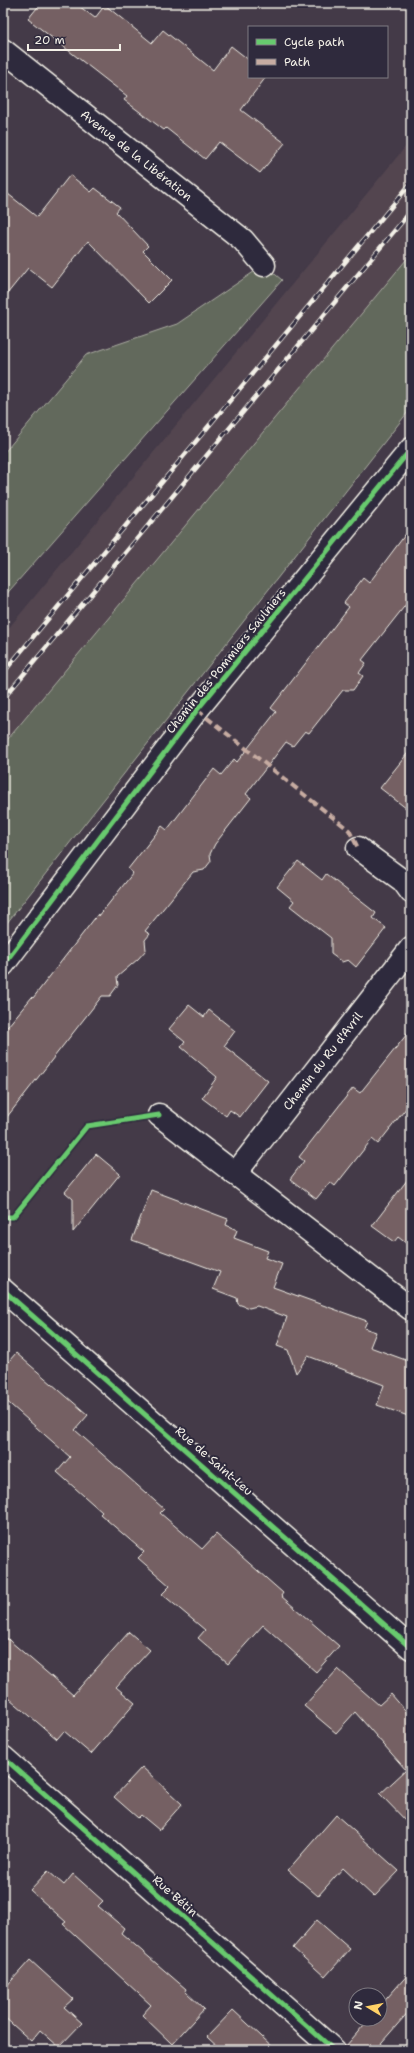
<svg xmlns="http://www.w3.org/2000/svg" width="414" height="2053" font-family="'Shantell Sans',sans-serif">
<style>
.built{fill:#534550}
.green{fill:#62695c;stroke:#abada2}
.building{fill:#756063;stroke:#f4f1e8}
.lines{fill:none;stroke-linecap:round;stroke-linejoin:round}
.street-casing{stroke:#f4f1e8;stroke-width:25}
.street{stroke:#2f2a3d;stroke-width:22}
.rail-casing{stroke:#f4f1e8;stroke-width:4.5}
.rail{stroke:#2f2a3d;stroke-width:3;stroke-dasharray:9;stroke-linecap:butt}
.quiet{stroke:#c7aca2;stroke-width:4;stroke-dasharray:8 4;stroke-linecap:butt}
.cycleway-casing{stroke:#2f2a3d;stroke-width:8}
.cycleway{stroke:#67ca6e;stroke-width:5}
.labels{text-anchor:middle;stroke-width:4;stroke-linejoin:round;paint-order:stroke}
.street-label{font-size:12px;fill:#f4f1e8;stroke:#2f2a3d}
</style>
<rect width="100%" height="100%" fill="#443a48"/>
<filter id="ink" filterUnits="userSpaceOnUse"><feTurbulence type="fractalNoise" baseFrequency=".025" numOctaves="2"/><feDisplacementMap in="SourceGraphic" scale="8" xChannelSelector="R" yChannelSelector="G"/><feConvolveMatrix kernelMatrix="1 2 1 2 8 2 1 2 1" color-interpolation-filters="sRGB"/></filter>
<g filter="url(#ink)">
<polygon class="built" points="411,140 411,254 3,745 3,635"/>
<g class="green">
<polygon points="411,254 411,408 3,928 3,745"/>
<polygon points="264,265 282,280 3,598 3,454 86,355 177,324"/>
</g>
<g class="building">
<polygon points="41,3 75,3 95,18 105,5 152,43 163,30 213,70 231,46 249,60 249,77 266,77 241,110 285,143 260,173 219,142 205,159 166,128 164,130 124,100 127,96 28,19"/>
<polygon points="70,175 91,192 95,188 120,207 116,212 148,246 143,251 172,280 149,303 88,241 52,287 28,268 3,299 3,190 37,217"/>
<polygon points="411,527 411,598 362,660 366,663 359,673 363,676 353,690 343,690 309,733 305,731 293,746 286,742 246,794 251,798 215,844 210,854 211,861 204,870 193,872 145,931 150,934 145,940 146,950 138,959 117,977 118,985 110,996 102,996 3,1122 3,1032 32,997 33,998 98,914 99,916 133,873 128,869 162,826 167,830 214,769 221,775 234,759 237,762 276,712 271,708 349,607 344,603 363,578 369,583"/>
<polygon points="411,749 411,812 380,788"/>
<polygon points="298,861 322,880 326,874 376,913 373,918 386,928 356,967 348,960 342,962 331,954 331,938 290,906 294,901 277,887"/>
<polygon points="189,1005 204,1017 209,1010 235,1031 224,1046 268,1081 240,1117 230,1110 226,1116 202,1098 217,1077 181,1047 185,1042 169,1029"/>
<polygon points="411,1029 411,1102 378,1144 372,1139 335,1186 330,1182 316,1199 290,1179 304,1161 299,1157 353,1088 360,1093"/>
<polygon points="96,1154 120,1174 73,1232 73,1199 65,1192"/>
<polygon points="411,1175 411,1247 398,1237 394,1242 372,1226"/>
<polygon points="151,1190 228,1219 226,1225 237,1230 234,1238 268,1251 265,1258 282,1264 273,1287 367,1321 364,1328 376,1332 370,1347 411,1362 411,1417 377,1405 384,1385 308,1356 296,1373 288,1350 277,1346 287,1317 257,1306 249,1308 238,1304 237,1298 213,1289 220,1272 132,1240"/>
<polygon points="16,1353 88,1415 75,1430 164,1509 160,1513 202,1549 216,1534 283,1593 281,1596 339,1646 316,1672 263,1625 228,1664 198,1638 205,1630 162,1594 170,1586 138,1558 144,1552 100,1514 102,1512 57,1472 70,1457 3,1398 3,1368"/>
<polygon points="129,1632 150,1650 116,1687 135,1703 91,1754 64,1731 57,1739 3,1693 3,1635 73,1695"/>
<polygon points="338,1669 379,1705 391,1694 411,1717 411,1826 380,1794 406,1770 355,1712 336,1733 304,1706"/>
<polygon points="142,1767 182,1804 159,1830 141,1815 138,1818 114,1797"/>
<polygon points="336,1815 399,1871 374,1897 343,1868 318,1896 288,1870"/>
<polygon points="48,1871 64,1885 73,1874 103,1901 98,1906 124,1928 121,1933 186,1989 185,1991 204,2009 172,2044 142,2015 151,2005 63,1924 66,1922 30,1890"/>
<polygon points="317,1920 350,1949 325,1977 293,1948"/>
<polygon points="30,1960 73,1999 64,2007 82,2023 59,2047 40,2030 31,2041 3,2016 3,1990"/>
<polygon points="411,1971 411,2009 375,2050 346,2050 346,2046 369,2019 380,2019 380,2006"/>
<polygon points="233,2010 276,2050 221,2050 207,2037"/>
</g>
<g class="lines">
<defs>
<g id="street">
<path id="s1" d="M3 50 243 240 264 265"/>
<polyline points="358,848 403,881 411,892"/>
<polyline points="3,965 197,710 411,449"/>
<polyline points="159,1115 411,1309"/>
<path id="s2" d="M235 1174 411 948"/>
<polyline points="3,1290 411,1648"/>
<polyline points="3,1757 334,2050"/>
</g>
</defs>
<use href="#street" class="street-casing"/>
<use href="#street" class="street"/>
<defs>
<g id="rail">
<polyline points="3,673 411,183"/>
<polyline points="3,699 411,211"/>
</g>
</defs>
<use href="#rail" class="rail-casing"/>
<use href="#rail" class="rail"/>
<polyline class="quiet" points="197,710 349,830 358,848"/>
<defs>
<g id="cycleway">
<polyline points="3,965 197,710 411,449"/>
<polyline points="3,1217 13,1217 87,1126 159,1115"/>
<polyline points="3,1290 411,1648"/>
<polyline points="3,1757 334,2050"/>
</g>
</defs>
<use href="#cycleway" class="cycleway-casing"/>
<use href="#cycleway" class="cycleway"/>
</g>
</g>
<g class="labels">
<g class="street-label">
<text dy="4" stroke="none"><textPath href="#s1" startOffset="170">Avenue de la Libération</textPath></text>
<text transform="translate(226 661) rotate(-51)" y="4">Chemin des Pommiers Saulniers</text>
<text dy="4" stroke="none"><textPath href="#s2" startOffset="143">Chemin du Ru d'Avril</textPath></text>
<text transform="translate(214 1461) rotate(41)" y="4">Rue de Saint-Leu</text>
<text transform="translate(175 1896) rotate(41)" y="4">Rue Bétin</text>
</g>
</g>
<rect width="414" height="2053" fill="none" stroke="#2f2a3d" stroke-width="16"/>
<rect x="8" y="8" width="398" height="2037" fill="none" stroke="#f4f1e8" stroke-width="1.5" filter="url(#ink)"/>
<rect x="248" y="26" width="140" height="52" fill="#2f2a3d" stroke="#7e7a81"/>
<rect x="256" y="39" width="20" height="6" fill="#67ca6e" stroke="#7e7a81"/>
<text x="284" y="46" font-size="12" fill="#f4f1e8">Cycle path</text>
<rect x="256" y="59" width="20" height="6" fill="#c7aca2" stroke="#7e7a81"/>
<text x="284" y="66" font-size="12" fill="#f4f1e8">Path</text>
<g transform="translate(368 2007) rotate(280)"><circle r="19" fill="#2f2a3d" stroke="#7e7a81"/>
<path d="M0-3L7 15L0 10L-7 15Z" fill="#ffd166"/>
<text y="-6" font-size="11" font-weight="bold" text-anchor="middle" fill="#f4f1e8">N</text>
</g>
<path d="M28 44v6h92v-6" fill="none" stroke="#f4f1e8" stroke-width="2"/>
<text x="34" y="44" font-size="12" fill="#f4f1e8" stroke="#2f2a3d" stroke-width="3" paint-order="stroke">20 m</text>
</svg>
